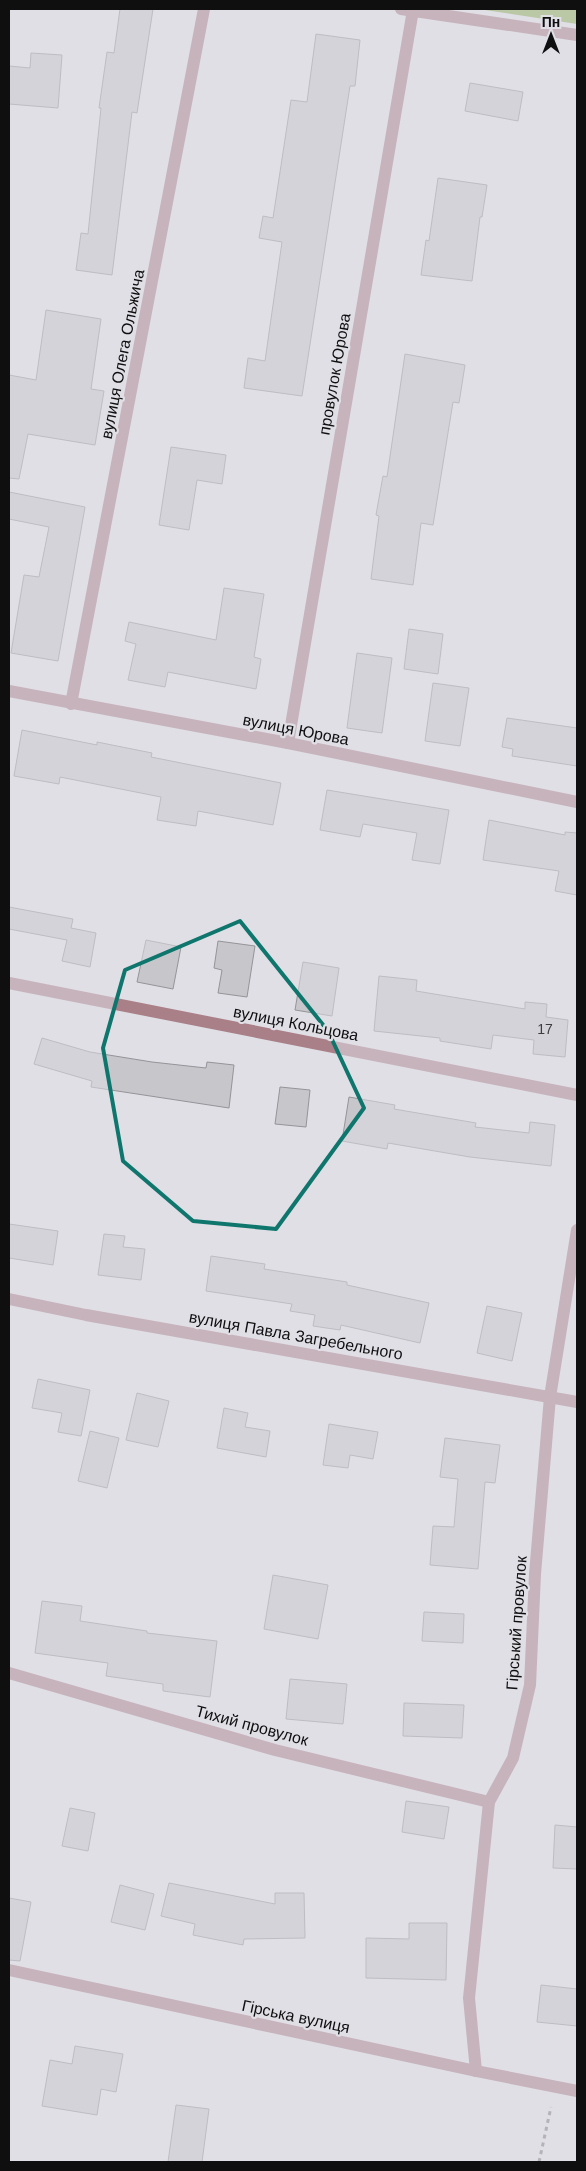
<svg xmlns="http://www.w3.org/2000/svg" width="586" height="2171" font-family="Arial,sans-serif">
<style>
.forest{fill:#8ead58}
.building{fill:#c6c6cb;stroke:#949499}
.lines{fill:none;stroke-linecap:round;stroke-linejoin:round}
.path{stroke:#807f83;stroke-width:3;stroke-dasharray:4 4;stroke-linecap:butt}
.street{stroke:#a97f88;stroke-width:12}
.marked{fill:none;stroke:#0f766e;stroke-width:4;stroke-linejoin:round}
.labels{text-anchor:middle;stroke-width:4.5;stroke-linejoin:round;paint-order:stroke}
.number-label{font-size:14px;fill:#3d3d3f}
.street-label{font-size:16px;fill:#0f0f10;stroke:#e0dfe5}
</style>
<rect width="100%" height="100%" fill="#e0dfe5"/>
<polygon class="forest" points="478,9 577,9 577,24"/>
<g class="building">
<polygon points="120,9 153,9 137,113 132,112 112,275 76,270 81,233 88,234 101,108 99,108 107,52 114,53"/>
<polygon points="316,34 360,40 355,86 350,86 302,396 244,388 248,358 265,361 282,242 259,238 263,216 273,218 291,100 307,102"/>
<polygon points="31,53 62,55 58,108 9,104 9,66 30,68"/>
<polygon points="470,83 523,92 518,121 465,111"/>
<polygon points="438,178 487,185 482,217 480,217 472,281 421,275 426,240 429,241"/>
<polygon points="46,310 101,319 91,389 104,391 95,445 28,434 19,479 9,478 9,375 36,380"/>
<polygon points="405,354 465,365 459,403 453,402 433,525 421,523 413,585 371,579 379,516 376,515 383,476 387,477"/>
<polygon points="171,447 226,455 222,484 197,480 189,530 159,525"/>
<polygon points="9,492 85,507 58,661 11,653 24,575 39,577 49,527 9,519"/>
<polygon points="224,588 264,594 254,657 261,659 256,689 168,672 165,687 128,680 136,644 125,641 129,622 216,640"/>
<polygon points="409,629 443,634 438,674 404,669"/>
<polygon points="357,653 392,658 382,733 347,728"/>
<polygon points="433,683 469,688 460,746 425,741"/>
<polygon points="507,718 577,728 577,766 512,756 513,749 502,747"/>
<polygon points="22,730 97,745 97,742 152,753 151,757 281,783 273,825 198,811 196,826 157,820 161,797 60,777 59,784 14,776"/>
<polygon points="327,790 449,810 440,864 412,860 417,833 363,824 360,837 320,830"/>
<polygon points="489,820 565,835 565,832 577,833 577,895 555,891 559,871 483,860"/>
<polygon points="9,907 73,919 71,928 96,933 90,967 62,961 67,940 9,929"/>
<polygon points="146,940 181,947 173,989 137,982"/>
<polygon points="218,941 255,946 247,997 218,993 222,970 214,968"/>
<polygon points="303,962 339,968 332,1016 295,1010"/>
<polygon points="379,976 417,980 416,991 525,1009 525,1002 547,1004 546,1017 568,1020 565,1057 533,1054 534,1040 493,1035 491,1049 440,1041 440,1038 374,1031"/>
<polygon points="42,1038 90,1052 152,1062 206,1068 207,1062 234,1065 229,1108 91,1087 92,1081 34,1064"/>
<polygon points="280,1087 310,1090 306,1127 275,1124"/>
<polygon points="349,1097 395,1105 394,1109 476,1123 475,1127 529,1133 530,1122 555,1125 551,1166 470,1157 388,1143 387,1149 342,1141"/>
<polygon points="9,1224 58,1231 53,1265 9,1258"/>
<polygon points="104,1234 125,1236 123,1247 145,1249 141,1280 98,1275"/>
<polygon points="211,1256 265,1264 264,1269 347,1282 347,1285 429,1303 420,1343 341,1325 340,1330 313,1326 315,1315 290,1311 292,1304 206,1291"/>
<polygon points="487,1306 522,1313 512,1361 477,1353"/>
<polygon points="38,1379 90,1390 81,1436 58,1432 62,1413 32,1408"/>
<polygon points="137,1393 169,1401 158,1447 126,1440"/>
<polygon points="224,1408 248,1413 245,1427 270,1431 266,1457 217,1448"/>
<polygon points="329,1424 378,1432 373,1459 350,1455 348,1468 323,1465"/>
<polygon points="90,1431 119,1438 107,1488 78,1481"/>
<polygon points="445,1438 500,1445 495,1483 485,1482 478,1569 430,1565 433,1526 454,1527 458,1479 440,1477"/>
<polygon points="273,1575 328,1585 318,1639 264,1629"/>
<polygon points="42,1601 82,1606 80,1621 147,1631 147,1633 217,1641 210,1697 163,1691 163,1684 106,1676 108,1663 35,1653"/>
<polygon points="424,1612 464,1614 463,1643 422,1641"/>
<polygon points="290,1679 347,1684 343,1724 286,1719"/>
<polygon points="404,1703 464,1705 462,1738 403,1736"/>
<polygon points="406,1801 449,1807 444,1839 402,1832"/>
<polygon points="70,1808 95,1813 88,1851 62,1846"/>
<polygon points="555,1825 577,1827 577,1869 553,1868"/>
<polygon points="169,1883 275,1904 275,1893 304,1893 305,1938 244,1939 243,1945 193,1935 195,1924 161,1916"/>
<polygon points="120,1885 154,1894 145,1930 111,1922"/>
<polygon points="9,1898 31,1902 20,1961 9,1960"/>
<polygon points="409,1923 447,1923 446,1980 366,1978 366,1938 409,1939"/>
<polygon points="541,1985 577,1989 577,2026 537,2022"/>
<polygon points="75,2046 123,2054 116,2092 101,2089 97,2115 42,2106 50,2060 72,2064"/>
<polygon points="176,2105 209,2109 202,2162 168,2162"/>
</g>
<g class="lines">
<polyline class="path" points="539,2162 551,2107"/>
<g class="street">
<polyline points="401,9 577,35"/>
<polyline points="9,691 288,743 577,802"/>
<polyline points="71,704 204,9"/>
<polyline points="288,743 413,10"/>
<polyline points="9,983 577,1095"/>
<polyline points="9,1299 86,1315 577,1402"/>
<polyline points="9,1673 275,1750 489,1802"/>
<polyline points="9,1970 476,2071 577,2091"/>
<polyline points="476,2071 469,1998 489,1802 513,1758 530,1685 535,1574 550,1397 577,1230"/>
</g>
</g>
<path d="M0 0H586V2171H0ZM240 921 328 1031 364 1108 276 1229 193 1221 123 1161 103 1048 125 970Z" fill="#e0dfe5" fill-opacity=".55" fill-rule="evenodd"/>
<path class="marked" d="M240 921 328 1031 364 1108 276 1229 193 1221 123 1161 103 1048 125 970Z"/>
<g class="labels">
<g class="number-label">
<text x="545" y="1034">17</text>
</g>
<g class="street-label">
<text transform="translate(122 354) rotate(-79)" y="6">вулиця Олега Ольжича</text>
<text transform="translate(334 374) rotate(-80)" y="6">провулок Юрова</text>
<text transform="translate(296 729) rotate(11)" y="6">вулиця Юрова</text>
<text transform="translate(296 1023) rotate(11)" y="6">вулиця Кольцова</text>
<text transform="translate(296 1335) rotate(10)" y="6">вулиця Павла Загребельного</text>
<text transform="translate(516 1623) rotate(-86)" y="6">Гірський провулок</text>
<text transform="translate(252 1725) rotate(15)" y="6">Тихий провулок</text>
<text transform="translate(296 2016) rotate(12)" y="6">Гірська вулиця</text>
</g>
</g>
<rect width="586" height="2171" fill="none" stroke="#0f0f10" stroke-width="20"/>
<g transform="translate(551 35)" stroke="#e0dfe5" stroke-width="4" paint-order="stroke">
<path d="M0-4L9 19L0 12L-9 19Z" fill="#0f0f10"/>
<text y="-8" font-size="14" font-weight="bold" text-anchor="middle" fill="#0f0f10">Пн</text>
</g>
</svg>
